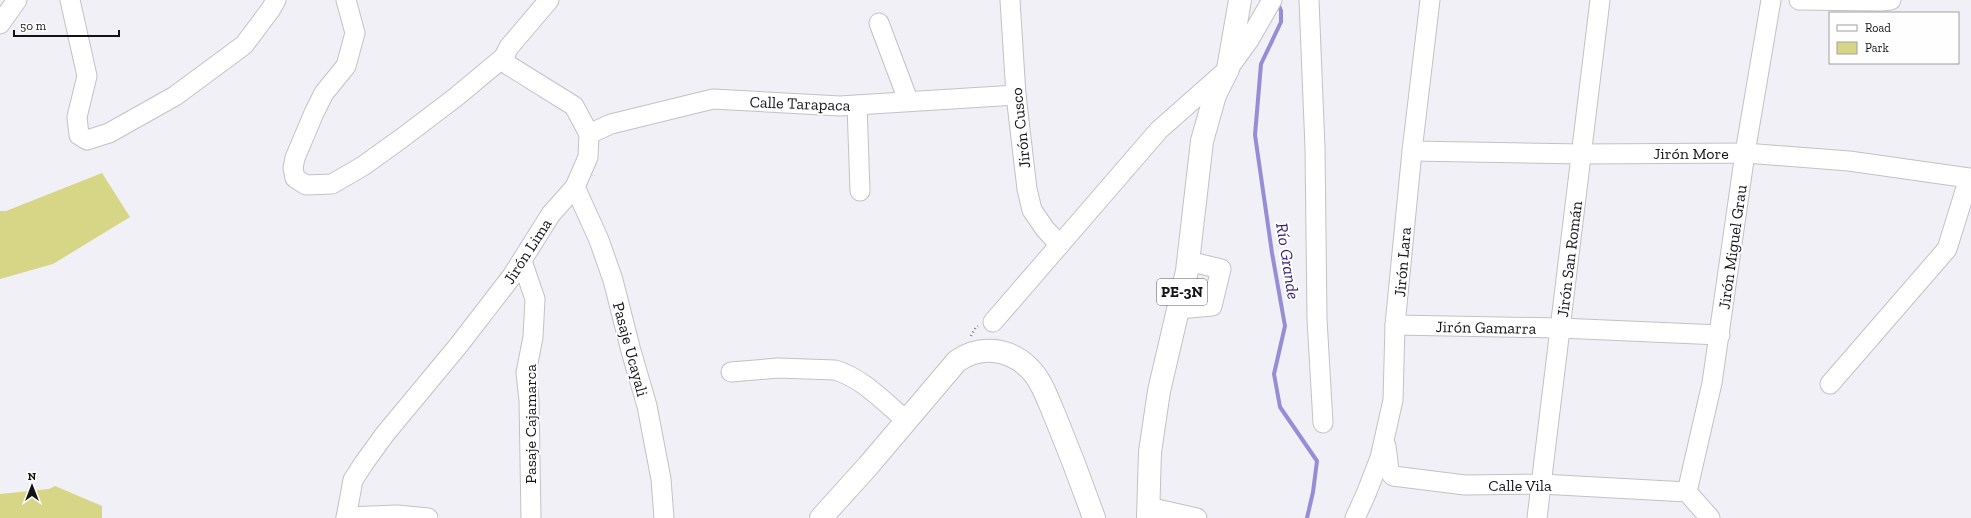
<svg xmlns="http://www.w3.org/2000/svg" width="1971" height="518" font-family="'Zilla Slab',serif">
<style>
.green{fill:#d7d686}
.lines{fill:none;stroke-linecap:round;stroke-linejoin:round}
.stream{stroke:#958dd6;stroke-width:4}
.minor-casing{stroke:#c2c1c7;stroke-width:21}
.highway-casing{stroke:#c2c1c7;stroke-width:24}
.path{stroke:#7b7b7f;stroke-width:2.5;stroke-dasharray:1 3;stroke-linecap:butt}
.minor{stroke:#fff;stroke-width:19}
.highway{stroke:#fff;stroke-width:22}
.labels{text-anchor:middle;stroke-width:4;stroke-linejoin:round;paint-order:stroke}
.shield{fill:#fefeff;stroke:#5a5a5b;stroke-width:1}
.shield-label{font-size:15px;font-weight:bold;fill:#131315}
.street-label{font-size:16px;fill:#131315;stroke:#fefeff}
.water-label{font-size:17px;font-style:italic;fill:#331c72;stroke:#fefeff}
</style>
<rect width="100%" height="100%" fill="#f0f0f6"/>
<g class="green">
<polygon points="102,173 130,217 53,264 0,279 0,211 6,211"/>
<polygon points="55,486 102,506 102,518 0,518 0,494 49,489"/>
</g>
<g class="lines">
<polyline class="stream" points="1278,3 1281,11 1281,22 1261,64 1255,135 1272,253 1285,326 1274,374 1280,407 1317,461 1313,492 1307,518"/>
<defs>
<g id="minor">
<polyline points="70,0 87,76 77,117 79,135 87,140 109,133 175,96 244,45 271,9 276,0"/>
<polyline points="346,0 355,33 346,66 324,93 314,113 295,158 293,168 295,178 306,185 332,184 363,166 402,138 456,97 504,57"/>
<polyline points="1010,0 1016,95 1027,189 1032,210 1045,229 1060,245"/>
<polyline points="1309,0 1315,148 1317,319 1323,423"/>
<polyline points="1799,0 1880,1 1891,0"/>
<polyline points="879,23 908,100"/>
<polyline points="0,24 17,0"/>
<polyline points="857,105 860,191"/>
<polyline points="589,134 611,124 713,99 840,106 1016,95"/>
<polyline points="1412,151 1582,154 1745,153 1849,161 1969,178 1947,249 1830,384"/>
<polyline points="575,187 599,240 613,280 631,351 647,406 661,479 664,518"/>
<polyline points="522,261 535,299 533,337 526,373 529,400 531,518"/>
<polyline points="1178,309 1212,306 1221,269 1188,261"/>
<polyline points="993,322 1159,130 1228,69 1249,40 1272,0"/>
<polyline points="1395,325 1560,328 1720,335"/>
<path d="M731 372 778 368 835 370C863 378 885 403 907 421"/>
<polyline points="1386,446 1389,471 1393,476 1465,485 1541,484 1687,492"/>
<polyline points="1687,492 1712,383 1745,153 1771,0"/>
<polyline points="1687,492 1710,518"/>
<polyline points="1148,507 1197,518"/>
<polyline points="346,517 397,515 428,518"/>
<polyline points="346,518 353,480 364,463 385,434 458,346 512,276 551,214 575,187 588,157 589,134 574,106 508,65 504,57 509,47 549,0"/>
<polyline points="1355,518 1366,494 1380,458 1393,400 1395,325 1412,151 1430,0"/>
<polyline points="1537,518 1600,0"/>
</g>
<g id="highway">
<path d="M821 518 868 466 957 361C980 345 1009 348 1029 368 1041 379 1048 400 1055 416 1069 450 1082 484 1094 518"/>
<polyline points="1148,518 1150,452 1159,391 1187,271 1202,141 1215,95 1228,69 1240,0"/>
</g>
</defs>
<use href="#minor" class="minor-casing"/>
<use href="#highway" class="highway-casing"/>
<polyline class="path" points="971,336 976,327 978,326"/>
<use href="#minor" class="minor"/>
<use href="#highway" class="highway"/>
</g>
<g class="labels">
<rect class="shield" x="1157" y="279" width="50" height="26" rx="3"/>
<g class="shield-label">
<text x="1182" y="297">PE-3N</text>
</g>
<g class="street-label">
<text transform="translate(800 103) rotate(2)" y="6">Calle Tarapaca</text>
<text transform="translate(1020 128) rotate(-96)" y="6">Jirón Cusco</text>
<text x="1691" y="159">Jirón More</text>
<text transform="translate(1732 247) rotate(-82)" y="6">Jirón Miguel Grau</text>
<text transform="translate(527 251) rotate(-57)" y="6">Jirón Lima</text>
<text transform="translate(1569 259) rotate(-83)" y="6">Jirón San Román</text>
<text transform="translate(1402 262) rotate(-85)" y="6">Jirón Lara</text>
<text transform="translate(1486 327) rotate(1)" y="6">Jirón Gamarra</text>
<text transform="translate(631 349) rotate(75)" y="6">Pasaje Ucayali</text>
<text transform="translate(530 424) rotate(-90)" y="6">Pasaje Cajamarca</text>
<text x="1520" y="491">Calle Vila</text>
</g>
<g class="water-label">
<text transform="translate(1288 261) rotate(81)" y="6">Río Grande</text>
</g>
</g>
<rect x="1829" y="12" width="130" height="52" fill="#fefeff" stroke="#a0a0a1"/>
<rect x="1837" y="25" width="20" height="6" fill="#ffffff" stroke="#a0a0a1"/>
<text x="1865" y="32" font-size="12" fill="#131315">Road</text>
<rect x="1837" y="42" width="20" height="12" fill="#d7d686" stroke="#a0a0a1"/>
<text x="1865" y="52" font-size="12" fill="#131315">Park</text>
<g transform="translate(32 486)" stroke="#fefeff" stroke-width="3" paint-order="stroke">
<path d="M0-3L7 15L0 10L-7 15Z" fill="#131315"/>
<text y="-6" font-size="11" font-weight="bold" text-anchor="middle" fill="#131315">N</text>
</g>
<path d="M14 30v6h105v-6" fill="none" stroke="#131315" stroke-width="2"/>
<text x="20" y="30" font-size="12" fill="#131315" stroke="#fefeff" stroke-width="3" paint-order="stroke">50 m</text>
</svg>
